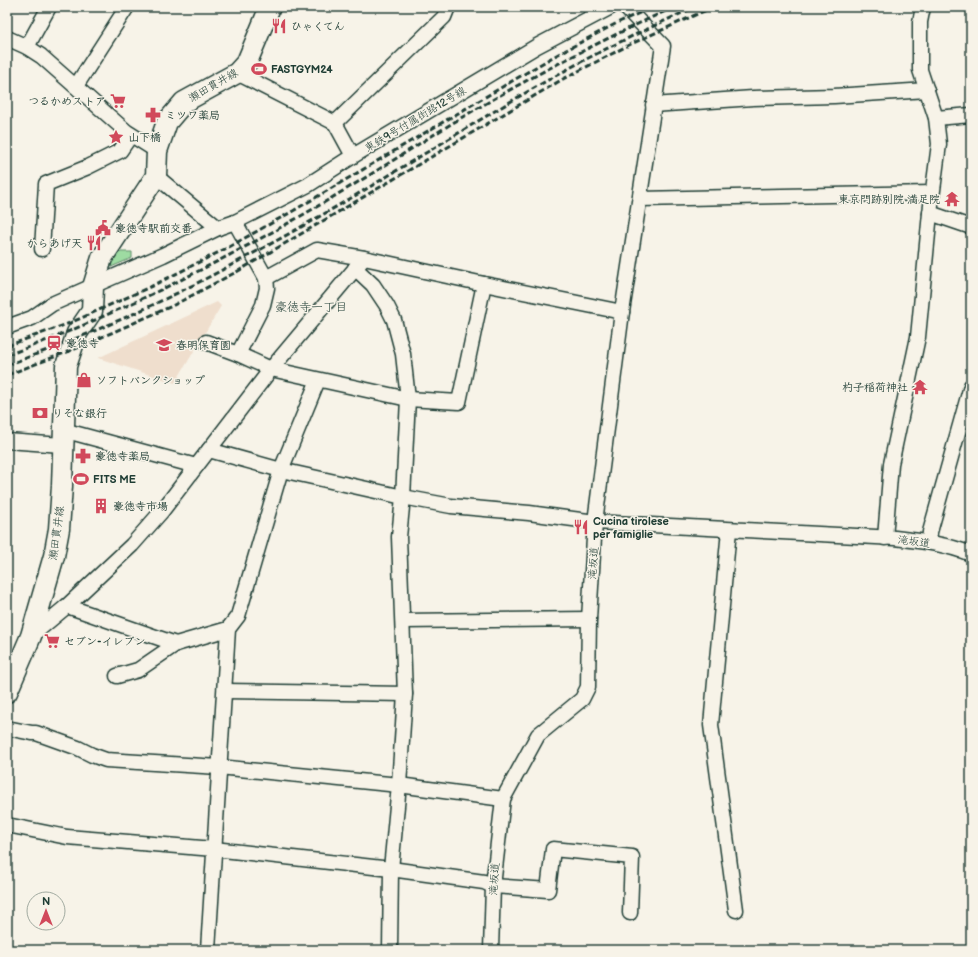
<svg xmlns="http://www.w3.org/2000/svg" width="978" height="957" font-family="'Balsamiq Sans','Klee One',sans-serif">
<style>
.built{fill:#efdecd}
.green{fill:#9edba2;stroke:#5e8c6b}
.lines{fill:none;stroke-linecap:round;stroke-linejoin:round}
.minor-casing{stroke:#1f3d34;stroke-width:17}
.secondary-casing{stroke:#1f3d34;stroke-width:23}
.minor{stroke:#f7f3e8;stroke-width:14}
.secondary{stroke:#f7f3e8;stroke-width:20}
.rail{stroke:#1f3d34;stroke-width:3;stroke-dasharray:6 3;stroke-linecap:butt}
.labels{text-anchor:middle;stroke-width:3;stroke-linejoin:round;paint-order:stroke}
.poi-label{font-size:11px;font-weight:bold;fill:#1f3d34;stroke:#f7f3e8;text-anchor:start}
.street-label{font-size:11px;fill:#1f3d34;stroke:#f7f3e8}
.neighbourhood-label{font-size:12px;fill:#1f3d34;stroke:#f7f3e8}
</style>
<rect width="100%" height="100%" fill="#f7f3e8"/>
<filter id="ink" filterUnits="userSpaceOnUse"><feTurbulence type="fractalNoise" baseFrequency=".025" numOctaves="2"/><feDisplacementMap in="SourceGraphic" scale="8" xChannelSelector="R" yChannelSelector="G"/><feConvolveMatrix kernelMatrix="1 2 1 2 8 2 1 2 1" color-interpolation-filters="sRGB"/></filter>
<g filter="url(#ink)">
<polygon class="built" points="217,302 221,306 175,383 98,358"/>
<polygon class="green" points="115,252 132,252 132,258 111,267 109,265"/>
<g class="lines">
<defs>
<g id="minor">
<polyline points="7,38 27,47 41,56 127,132 157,151"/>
<polyline points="27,47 49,7"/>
<polyline points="237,73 335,123 353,156"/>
<polyline points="76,86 127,7"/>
<polyline points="653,105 753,98 834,96 927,90"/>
<polyline points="936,118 971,115"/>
<polyline points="335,123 444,17 448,7"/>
<polyline points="156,176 218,228"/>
<polyline points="640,199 932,193"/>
<polyline points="930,213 971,227"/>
<polyline points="235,222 266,278 267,288 263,305 238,354"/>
<polyline points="42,249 46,184 88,167 120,151 131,135"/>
<polyline points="355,268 373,285 387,306 394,320 403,354 408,399 403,497 399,537 405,694 399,785 391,869 390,950"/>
<polyline points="266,278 317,250 364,258 484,284 622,312"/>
<polyline points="7,327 32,318 52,304 163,255 218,228 235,222 308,185 353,156 537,46 611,7"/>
<polyline points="206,342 238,354 271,369 408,399 459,402 484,284"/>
<polyline points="63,430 196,466"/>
<polyline points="7,441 62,445"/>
<path d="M209 450 281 470 403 497 451 506 529 513 595 522 895 538C921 541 946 544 971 554"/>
<polyline points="729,530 711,725 736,910"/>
<polyline points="885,538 891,464 918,337 930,213 939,144 936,118 920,70 920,22 923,7"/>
<polyline points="929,542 930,532 971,386"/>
<polyline points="67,606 176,644"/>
<polyline points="403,621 589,619"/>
<polyline points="31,636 67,606 132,545 162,511 271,369 364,258"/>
<polyline points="117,676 138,670 176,644 228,629"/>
<polyline points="225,691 405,694"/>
<polyline points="7,728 32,733 36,733 78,748 92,755 106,760 219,767 399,785 503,799"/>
<polyline points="7,825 67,837 214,849 391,869 484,882 493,886 548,890 553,849 632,857 630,913"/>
<polyline points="208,950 228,629 238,616 281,470 318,380"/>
<polyline points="491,950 493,886 503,799 538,735 582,699 588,687 589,619 595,522 622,312 663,46 625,7"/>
</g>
<polyline id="secondary" points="7,692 31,636 54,556 59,529 62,486 66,366 77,333 92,311 93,287 102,258 156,176 157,151 167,122 184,102 237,73 247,62 270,7"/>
</defs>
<use href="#minor" class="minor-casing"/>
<use href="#secondary" class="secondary-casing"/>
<use href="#minor" class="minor"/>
<use href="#secondary" class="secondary"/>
<g class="rail">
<polyline points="7,346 70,323 150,287 227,248 293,211 551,58 619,22 653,7"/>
<path d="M7 355C56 338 103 317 150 295 216 263 281 229 343 191 391 163 437 131 485 104 547 68 609 37 674 7"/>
<path d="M7 365C85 337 162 303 235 263 292 233 349 200 404 166 456 135 506 103 559 74 603 49 649 28 695 7"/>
<polyline points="7,375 75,349 172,306 240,270 563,79 631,44 713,7"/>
</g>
</g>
</g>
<defs>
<symbol id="restaurant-bare" viewBox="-9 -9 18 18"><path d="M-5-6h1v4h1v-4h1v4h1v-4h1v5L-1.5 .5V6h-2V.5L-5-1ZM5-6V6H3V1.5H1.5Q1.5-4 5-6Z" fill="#d1495b" stroke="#f7f3e8" stroke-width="2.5" paint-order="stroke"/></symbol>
<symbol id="stadium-bare" viewBox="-9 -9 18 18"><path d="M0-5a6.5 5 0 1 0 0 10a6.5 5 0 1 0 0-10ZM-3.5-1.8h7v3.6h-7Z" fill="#d1495b" stroke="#f7f3e8" stroke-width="2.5" paint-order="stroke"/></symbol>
<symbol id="supermarket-bare" viewBox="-9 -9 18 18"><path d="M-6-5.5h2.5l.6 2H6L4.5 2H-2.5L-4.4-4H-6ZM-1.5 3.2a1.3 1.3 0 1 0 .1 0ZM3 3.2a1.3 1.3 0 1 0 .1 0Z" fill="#d1495b" stroke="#f7f3e8" stroke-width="2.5" paint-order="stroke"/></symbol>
<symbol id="pharmacy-bare" viewBox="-9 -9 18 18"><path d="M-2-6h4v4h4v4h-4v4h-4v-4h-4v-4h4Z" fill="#d1495b" stroke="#f7f3e8" stroke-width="2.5" paint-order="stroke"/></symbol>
<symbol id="sight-bare" viewBox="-9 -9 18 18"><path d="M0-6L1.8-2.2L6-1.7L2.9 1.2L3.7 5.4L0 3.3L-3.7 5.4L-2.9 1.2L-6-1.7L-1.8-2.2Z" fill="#d1495b" stroke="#f7f3e8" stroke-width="2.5" paint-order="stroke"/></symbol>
<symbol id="temple-bare" viewBox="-9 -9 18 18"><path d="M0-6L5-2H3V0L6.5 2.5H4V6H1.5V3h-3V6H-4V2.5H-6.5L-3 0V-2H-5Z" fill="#d1495b" stroke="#f7f3e8" stroke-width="2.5" paint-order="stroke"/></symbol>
<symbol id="civic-bare" viewBox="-9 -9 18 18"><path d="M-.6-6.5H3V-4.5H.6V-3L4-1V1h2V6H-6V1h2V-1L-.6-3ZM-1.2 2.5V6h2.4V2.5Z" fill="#d1495b" stroke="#f7f3e8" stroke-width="2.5" paint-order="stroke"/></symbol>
<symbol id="station-bare" viewBox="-9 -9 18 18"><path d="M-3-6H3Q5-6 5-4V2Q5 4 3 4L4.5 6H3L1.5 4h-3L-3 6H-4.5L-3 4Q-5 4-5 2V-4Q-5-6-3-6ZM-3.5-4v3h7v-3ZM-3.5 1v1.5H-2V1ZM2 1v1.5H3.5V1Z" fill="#d1495b" stroke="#f7f3e8" stroke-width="2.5" paint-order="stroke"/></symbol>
<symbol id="school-bare" viewBox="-9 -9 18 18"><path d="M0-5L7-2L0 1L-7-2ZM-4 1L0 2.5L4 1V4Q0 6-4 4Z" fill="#d1495b" stroke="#f7f3e8" stroke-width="2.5" paint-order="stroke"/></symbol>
<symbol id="shop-bare" viewBox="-9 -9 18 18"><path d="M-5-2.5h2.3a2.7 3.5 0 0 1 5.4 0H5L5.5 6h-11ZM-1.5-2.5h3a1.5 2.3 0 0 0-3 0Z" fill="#d1495b" stroke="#f7f3e8" stroke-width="2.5" paint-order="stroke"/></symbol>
<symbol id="bank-bare" viewBox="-9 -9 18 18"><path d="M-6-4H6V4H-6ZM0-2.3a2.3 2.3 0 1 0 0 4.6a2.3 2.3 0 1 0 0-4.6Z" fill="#d1495b" stroke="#f7f3e8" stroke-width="2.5" paint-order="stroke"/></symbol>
<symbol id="building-bare" viewBox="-9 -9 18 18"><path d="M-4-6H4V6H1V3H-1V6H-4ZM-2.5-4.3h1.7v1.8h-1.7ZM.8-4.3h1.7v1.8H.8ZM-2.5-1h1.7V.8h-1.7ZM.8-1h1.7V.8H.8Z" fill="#d1495b" stroke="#f7f3e8" stroke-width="2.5" paint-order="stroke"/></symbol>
</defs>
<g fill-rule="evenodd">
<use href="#restaurant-bare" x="268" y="15" width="22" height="22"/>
<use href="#stadium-bare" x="248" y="58" width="22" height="22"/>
<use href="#supermarket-bare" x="107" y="90" width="22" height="22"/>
<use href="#pharmacy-bare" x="142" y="104" width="22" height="22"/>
<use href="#sight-bare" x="105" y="126" width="22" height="22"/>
<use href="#temple-bare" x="941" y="188" width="22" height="22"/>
<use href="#civic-bare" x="92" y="217" width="22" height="22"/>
<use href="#restaurant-bare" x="83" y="232" width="22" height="22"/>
<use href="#station-bare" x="43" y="332" width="22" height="22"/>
<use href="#school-bare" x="153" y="334" width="22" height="22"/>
<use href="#shop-bare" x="73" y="369" width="22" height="22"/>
<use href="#temple-bare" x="909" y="376" width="22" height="22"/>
<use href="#bank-bare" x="29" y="402" width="22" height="22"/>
<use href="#pharmacy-bare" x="72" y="445" width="22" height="22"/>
<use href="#stadium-bare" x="70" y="468" width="22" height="22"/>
<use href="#building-bare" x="90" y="495" width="22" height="22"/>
<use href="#restaurant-bare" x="570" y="516" width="22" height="22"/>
<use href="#supermarket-bare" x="41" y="630" width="22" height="22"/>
</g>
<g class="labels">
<g class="poi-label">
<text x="291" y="30">ひゃくてん</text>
<text x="271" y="73">FASTGYM24</text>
<text x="106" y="105" text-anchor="end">つるかめストア</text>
<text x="165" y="119">ミツワ薬局</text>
<text x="128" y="141">山下橋</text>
<text x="940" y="203" text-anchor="end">東京門跡別院 満足院</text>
<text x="115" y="232">豪徳寺駅前交番</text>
<text x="82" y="247" text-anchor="end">からあげ天</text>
<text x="66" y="347">豪徳寺</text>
<text x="176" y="349">春明保育園</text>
<text x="96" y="384">ソフトバンクショップ</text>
<text x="908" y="391" text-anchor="end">杓子稲荷神社</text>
<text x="52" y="417">りそな銀行</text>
<text x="95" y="460">豪徳寺薬局</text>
<text x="93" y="483">FITS ME</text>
<text x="113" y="510">豪徳寺市場</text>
<text x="593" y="525">Cucina tirolese<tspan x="593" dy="13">per famiglie</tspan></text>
<text x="64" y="645">セブン-イレブン</text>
</g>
<g class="street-label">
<text transform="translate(213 85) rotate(-30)" y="4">瀬田貫井線</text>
<text transform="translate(415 119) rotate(-31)" y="4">東鉄9号付属街路12号線</text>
<text transform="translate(56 533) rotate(-82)" y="4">瀬田貫井線</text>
<text transform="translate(914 541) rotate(7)" y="4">滝坂道</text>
<text transform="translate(593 563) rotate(-86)" y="4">滝坂道</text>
<text transform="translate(494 879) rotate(-86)" y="4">滝坂道</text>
</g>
<g class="neighbourhood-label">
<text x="311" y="311">豪徳寺一丁目</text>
</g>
</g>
<rect width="978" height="957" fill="none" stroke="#f7f3e8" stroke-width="24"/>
<rect x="12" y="12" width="954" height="933" fill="none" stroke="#1f3d34" stroke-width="1.5" filter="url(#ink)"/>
<g transform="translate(46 911)"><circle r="19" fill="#f7f3e8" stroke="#a1aaa0"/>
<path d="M0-3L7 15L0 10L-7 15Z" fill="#d1495b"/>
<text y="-6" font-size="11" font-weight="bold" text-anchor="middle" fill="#1f3d34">N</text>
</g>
</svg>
